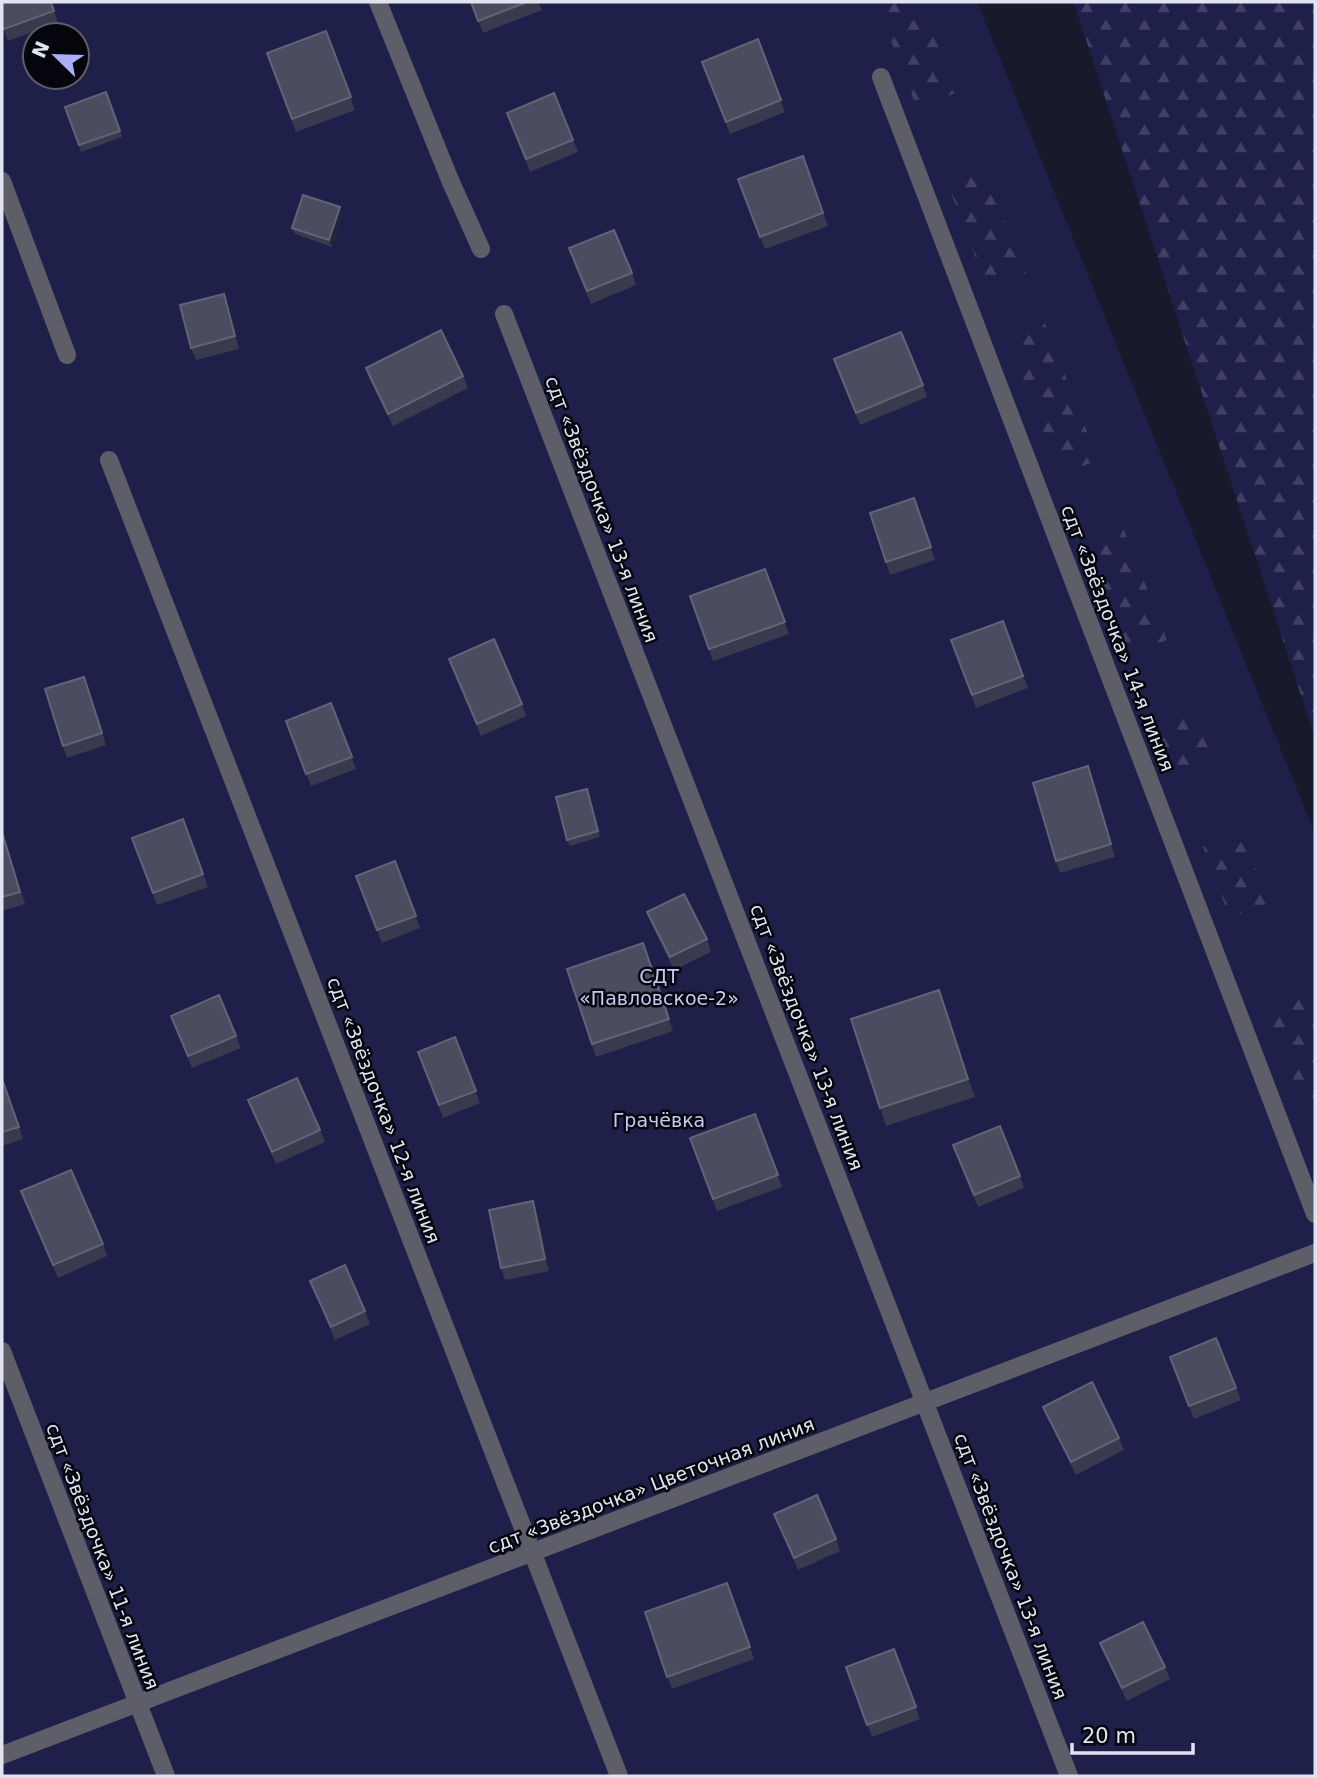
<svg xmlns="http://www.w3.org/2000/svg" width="1317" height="1778" font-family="'DejaVu Sans',sans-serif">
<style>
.green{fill:#1f204a;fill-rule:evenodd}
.forest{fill:url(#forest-firs)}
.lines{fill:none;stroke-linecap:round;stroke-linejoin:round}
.minor{stroke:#5d5e68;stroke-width:18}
.wall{fill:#383a4d}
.shaded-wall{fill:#232538}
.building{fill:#4a4c5f;stroke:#626476;stroke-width:2}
.labels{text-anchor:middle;stroke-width:5;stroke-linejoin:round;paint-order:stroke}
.street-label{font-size:19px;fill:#e1e3f0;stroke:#05060c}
.park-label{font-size:19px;fill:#c4caf7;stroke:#05060c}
</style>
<defs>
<pattern id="forest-firs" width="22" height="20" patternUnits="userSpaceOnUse" patternTransform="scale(1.75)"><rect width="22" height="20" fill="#1f204a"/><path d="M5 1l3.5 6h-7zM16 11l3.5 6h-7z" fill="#3f4064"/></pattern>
</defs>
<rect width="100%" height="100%" fill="#18192b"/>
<path class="green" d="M2 2H977L1315 834V1776H2ZM35 35H77V77H35Z"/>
<g class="forest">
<polygon points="876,2 921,2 956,93 917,108"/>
<polygon points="1073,2 1315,2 1315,738 1075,6"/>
<polygon points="985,170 1026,273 987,288 948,185"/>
<polygon points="1042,316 1098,460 1060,475 1004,331"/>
<polygon points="1123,527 1167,640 1129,655 1085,541"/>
<polygon points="1192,705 1213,760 1175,775 1154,720"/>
<polygon points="1241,832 1269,903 1230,918 1203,847"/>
<polygon points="1303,994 1315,1024 1315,1112 1307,1115 1266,1009"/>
</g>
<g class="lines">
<g class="minor">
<polyline points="378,2 450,180 481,249"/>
<polyline points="881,77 1315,1214"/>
<polyline points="2,181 67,355"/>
<polyline points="504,314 1069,1776"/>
<polyline points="109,460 619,1776"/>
<polyline points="2,1351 166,1776"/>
<polyline points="2,1755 1315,1253"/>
</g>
</g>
<g class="wall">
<polygon points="51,2 58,23 8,41 2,24"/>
<polygon points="471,2 538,2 542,10 483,33"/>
<polygon points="326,31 355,110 296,132 267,53"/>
<polygon points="758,39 785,112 730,134 702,62"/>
<polygon points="106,92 122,137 81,152 65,107"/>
<polygon points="554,93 578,152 530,172 511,125"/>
<polygon points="803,156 828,226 765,249 738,179"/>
<polygon points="340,207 343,214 332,247 295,234 292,228"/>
<polygon points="573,261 632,273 636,285 591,304"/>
<polygon points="224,294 228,306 239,349 196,360 191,348"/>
<polygon points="366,368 463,376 468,388 393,426 370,380"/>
<polygon points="838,372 923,385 927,397 860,425"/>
<polygon points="914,498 935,560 890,575 886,562"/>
<polygon points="765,569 789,634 713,661 690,596"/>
<polygon points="1003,621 1028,688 976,708 951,640"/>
<polygon points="449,659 522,704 526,716 481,736"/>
<polygon points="88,689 106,745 67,758 63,746"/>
<polygon points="331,703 356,769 311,786 286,721"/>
<polygon points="1088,766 1115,857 1060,873 1056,861"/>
<polygon points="587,789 600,837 570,846 567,840"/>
<polygon points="183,819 208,887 157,905 132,838"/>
<polygon points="2,831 25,904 2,911"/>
<polygon points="395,861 420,928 382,943 356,876"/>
<polygon points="647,912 707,939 711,952 674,970 652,925"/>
<polygon points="643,943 673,1031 596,1057 567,969"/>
<polygon points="939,990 975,1097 886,1126 880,1108"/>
<polygon points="171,1016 236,1036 241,1048 192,1068"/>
<polygon points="455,1037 480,1103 443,1118 418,1052"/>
<polygon points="2,1078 23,1139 2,1146"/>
<polygon points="248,1100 320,1130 325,1142 276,1164"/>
<polygon points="755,1114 782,1187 717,1211 690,1138"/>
<polygon points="953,1145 1020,1176 1024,1188 978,1207"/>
<polygon points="21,1191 103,1244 107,1256 58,1278"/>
<polygon points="538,1214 549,1271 505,1280 501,1268"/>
<polygon points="310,1281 365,1311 370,1324 335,1340"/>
<polygon points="1216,1338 1241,1400 1194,1419 1170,1357"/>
<polygon points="1043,1407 1119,1438 1124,1450 1076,1475 1048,1419"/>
<polygon points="774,1514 836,1539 840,1551 798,1570"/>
<polygon points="727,1583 754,1659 672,1689 645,1612"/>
<polygon points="1100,1643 1165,1667 1170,1679 1127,1701 1105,1655"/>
<polygon points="894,1649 920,1719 872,1737 846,1667"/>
</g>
<g class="shaded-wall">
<polygon points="340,207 343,214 332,247 329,240"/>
<polygon points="224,294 228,306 239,349 235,336"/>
<polygon points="1088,766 1093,779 1115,857 1111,844"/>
<polygon points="939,990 945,1008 975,1097 968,1079"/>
<polygon points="533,1201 538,1214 549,1271 545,1259"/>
</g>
<g class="building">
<polygon points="2,2 51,2 54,11 4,29 2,24"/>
<polygon points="471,2 527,2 478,21"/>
<polygon points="326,31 351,97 292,119 267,53"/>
<polygon points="758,39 781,100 726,122 702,62"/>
<polygon points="106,92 120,131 79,145 65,107"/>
<polygon points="554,93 573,140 526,159 507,113"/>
<polygon points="803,156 823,213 760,237 738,179"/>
<polygon points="303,195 340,207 329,240 292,228"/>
<polygon points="614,230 632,273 587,291 569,248"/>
<polygon points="224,294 235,336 191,348 180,305"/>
<polygon points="441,330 463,376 388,414 366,368"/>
<polygon points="901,332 923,385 856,413 834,359"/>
<polygon points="914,498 931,547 886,562 870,513"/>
<polygon points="765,569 785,622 709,649 690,596"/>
<polygon points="1003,621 1023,676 972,695 951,640"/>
<polygon points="494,639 522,704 477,724 449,659"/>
<polygon points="84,677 102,733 63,746 45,689"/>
<polygon points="331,703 352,757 306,774 286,721"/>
<polygon points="1088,766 1111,844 1056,861 1033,783"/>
<polygon points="587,789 598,831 567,840 556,797"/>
<polygon points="183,819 203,874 153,893 132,838"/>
<polygon points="2,832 20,892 2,897"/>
<polygon points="395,861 416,916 377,930 356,876"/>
<polygon points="684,894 707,939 670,957 647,912"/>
<polygon points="643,943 669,1019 592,1044 567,969"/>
<polygon points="939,990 968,1079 880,1108 851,1019"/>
<polygon points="219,995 236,1036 188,1056 171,1016"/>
<polygon points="455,1037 476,1091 439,1105 418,1052"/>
<polygon points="297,1078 320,1130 272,1152 248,1100"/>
<polygon points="2,1079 19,1127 2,1132"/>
<polygon points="755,1114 778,1175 713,1199 690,1138"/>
<polygon points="1000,1126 1020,1176 974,1195 953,1145"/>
<polygon points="71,1170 103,1244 53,1265 21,1191"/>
<polygon points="533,1201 545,1259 501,1268 489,1210"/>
<polygon points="345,1265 365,1311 331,1327 310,1281"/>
<polygon points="1216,1338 1236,1388 1189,1406 1170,1357"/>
<polygon points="1092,1382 1119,1438 1071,1462 1043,1407"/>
<polygon points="817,1495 836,1539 794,1558 774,1514"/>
<polygon points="727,1583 750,1647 667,1677 645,1612"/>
<polygon points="1143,1622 1165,1667 1122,1688 1100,1643"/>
<polygon points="894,1649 916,1707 867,1725 846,1667"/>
</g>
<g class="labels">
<g class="street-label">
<text transform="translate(602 509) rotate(69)" y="7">сдт «Звёздочка» 13-я линия</text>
<text transform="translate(1118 638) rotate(69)" y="7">сдт «Звёздочка» 14-я линия</text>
<text transform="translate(807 1037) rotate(69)" y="7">сдт «Звёздочка» 13-я линия</text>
<text transform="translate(384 1110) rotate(69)" y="7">сдт «Звёздочка» 12-я линия</text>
<text transform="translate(651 1485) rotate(-21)" y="7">сдт «Звёздочка» Цветочная линия</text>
<text transform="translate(103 1556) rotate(69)" y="7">сдт «Звёздочка» 11-я линия</text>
<text transform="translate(1011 1566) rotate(69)" y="7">сдт «Звёздочка» 13-я линия</text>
</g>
<g class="park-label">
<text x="659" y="983">СДТ<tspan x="659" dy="22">«Павловское-2»</tspan></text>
<text x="659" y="1127">Грачёвка</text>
</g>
</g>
<rect width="1317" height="1778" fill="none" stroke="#e1e3f0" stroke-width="7"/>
<g transform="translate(56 56) rotate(293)"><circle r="33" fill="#05060c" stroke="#5d5e67" stroke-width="2"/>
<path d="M0-5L12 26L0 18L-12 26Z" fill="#a8b0fc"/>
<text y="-10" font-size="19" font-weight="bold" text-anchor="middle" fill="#e1e3f0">N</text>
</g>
<path d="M1072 1743v10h121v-10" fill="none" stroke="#e1e3f0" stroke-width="3.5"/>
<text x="1082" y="1743" font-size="21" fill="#e1e3f0" stroke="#05060c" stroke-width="5" paint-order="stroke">20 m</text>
</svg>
